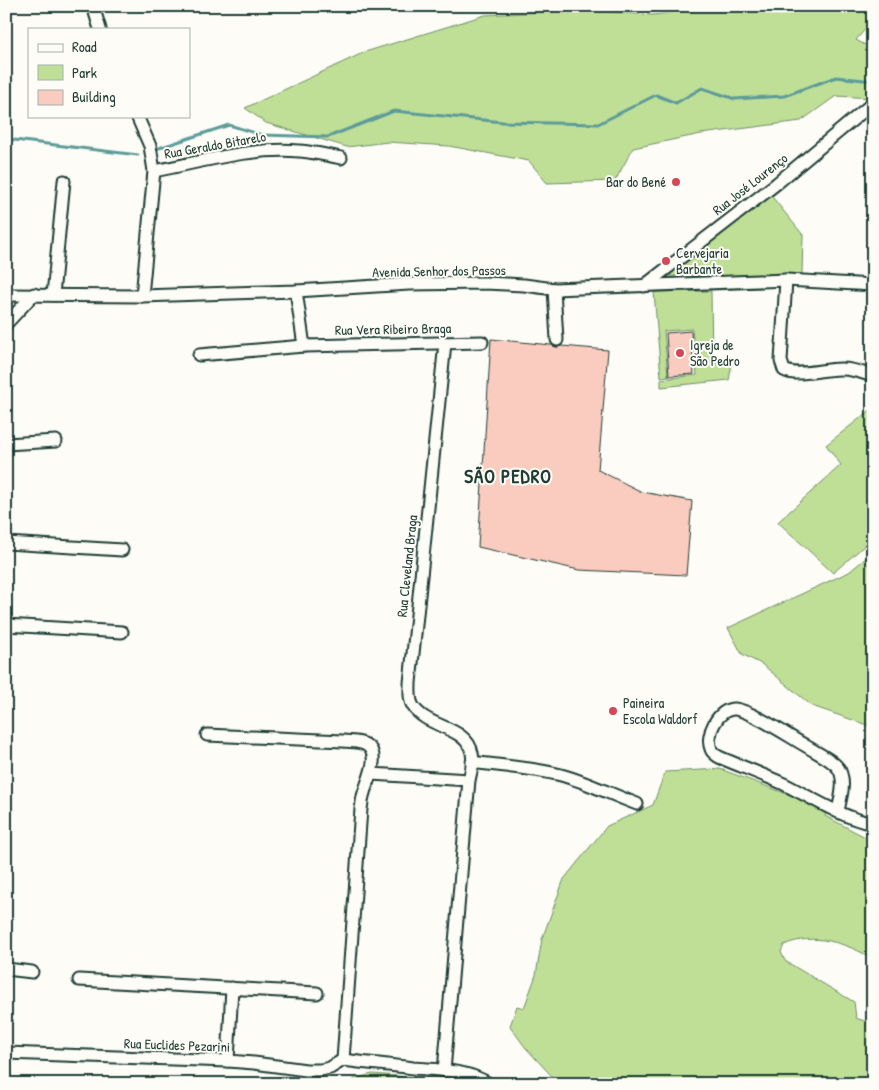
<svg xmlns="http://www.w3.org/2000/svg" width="879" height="1090" font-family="'Patrick Hand',sans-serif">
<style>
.green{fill:#bfdf97;stroke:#6f8e66}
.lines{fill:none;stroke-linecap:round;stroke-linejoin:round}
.stream{stroke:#5d9b99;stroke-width:3}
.building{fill:#facbbf;stroke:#1f3d34}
.minor-casing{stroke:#1f3d34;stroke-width:15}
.minor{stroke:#fdfcf7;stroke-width:11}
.poi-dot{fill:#d1495b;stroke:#fdfcf7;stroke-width:2}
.labels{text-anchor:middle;stroke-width:4;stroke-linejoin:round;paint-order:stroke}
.street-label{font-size:14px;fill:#1f3d34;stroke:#fdfcf7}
.poi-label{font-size:14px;fill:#1f3d34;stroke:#fdfcf7;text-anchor:start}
.district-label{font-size:19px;font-weight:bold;letter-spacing:1px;fill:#1f3d34;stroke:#fdfcf7}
</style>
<rect width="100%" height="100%" fill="#fdfcf7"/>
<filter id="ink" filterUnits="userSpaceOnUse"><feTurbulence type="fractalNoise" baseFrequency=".02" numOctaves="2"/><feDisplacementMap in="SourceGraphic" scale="10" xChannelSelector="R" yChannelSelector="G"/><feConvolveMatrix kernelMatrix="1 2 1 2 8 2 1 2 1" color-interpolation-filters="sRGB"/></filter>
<g filter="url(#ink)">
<g class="green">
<polygon points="718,6 873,6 873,20 856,40 873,49 873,98 836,96 801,121 701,134 633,148 615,181 547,183 529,161 449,146 388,142 347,147 266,123 245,108 365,52 485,15 582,10 653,15"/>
<polygon points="769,193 803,235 802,274 784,275 666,276"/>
<polygon points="711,291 712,363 732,363 729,380 661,387 661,379 697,375 692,329 664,331 668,376 661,377 654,292"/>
<polygon points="873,408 873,538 833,573 778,522 841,465 826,445"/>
<polygon points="873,552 873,727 812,706 763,665 742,654 728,628 849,572"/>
<path d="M720 769 827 809 825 816 873 841V959C847 943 813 932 784 945L781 952 785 961 854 1002 856 1018 873 1024V1084H559L525 1047 510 1026 517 1006 524 1008 536 975 542 939 564 879 607 826 653 805 665 772Z"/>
<polygon points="372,1074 398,1076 432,1084 350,1084 354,1079"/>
</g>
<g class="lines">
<g class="stream">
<polyline points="6,139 138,155"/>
<polyline points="156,149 229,125 262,135 328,137 394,111 503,122 598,124 656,95 676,103 702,88 735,99 784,96 836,77 873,81"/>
</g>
</g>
<g class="building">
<polygon points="691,331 694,374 669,376 666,333"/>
<polygon points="491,339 551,345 557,347 562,346 608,350 598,470 642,492 692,501 686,575 579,570 478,547"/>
</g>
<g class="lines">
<defs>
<g id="minor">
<polyline points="93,6 100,29"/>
<polyline points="137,116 150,146 154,171 142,296"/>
<path d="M154 171C201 162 250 147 299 151 313 152 327 155 341 158"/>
<path d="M786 280 781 361 784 370C797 378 826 368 842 369 853 369 863 373 873 376"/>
<polyline points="644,286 776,184 873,103"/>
<polyline points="554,289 557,340"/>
<polyline points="296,291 304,346"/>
<polyline points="6,295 142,296 296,291 409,284 485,283 524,285 554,289 786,280 873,285"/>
<polyline points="53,295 64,181"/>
<polyline points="6,324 34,294"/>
<polyline points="199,355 304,346 482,342"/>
<polyline points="6,444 56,441"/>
<polyline points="6,543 122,550"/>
<polyline points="6,625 122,632"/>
<path d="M207 735 343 741C351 742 360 741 366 745 382 754 367 781 364 793 362 798 362 804 361 809L343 1060"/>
<path d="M472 762C501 766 534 768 561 775 587 782 612 795 637 804"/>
<polyline points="371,774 469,780"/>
<path d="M838 811C840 800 845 785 841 774 840 769 836 765 832 762 824 756 814 751 806 746 790 737 752 711 735 709 718 708 705 735 711 749 712 753 716 755 719 757 740 766 762 774 784 784 812 798 841 817 873 824"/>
<polyline points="6,969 32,972"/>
<polyline points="79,980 317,993"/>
<polyline points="6,1053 228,1061 254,1063 306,1070 320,1070 330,1068 343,1060"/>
<path d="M343 1060C367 1063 390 1065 413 1068 436 1070 469 1070 489 1084"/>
<polyline points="228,1061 232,988"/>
<path d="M444 1071 469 780C471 772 474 762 472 753 467 726 426 728 413 706 409 700 410 691 410 683L445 343"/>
</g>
</defs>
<use href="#minor" class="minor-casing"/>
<use href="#minor" class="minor"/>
</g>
</g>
<g class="poi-dot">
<circle cx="676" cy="182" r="5"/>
<circle cx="666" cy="261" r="5"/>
<circle cx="680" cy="353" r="5"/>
<circle cx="613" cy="711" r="5"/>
</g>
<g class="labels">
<g class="street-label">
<text transform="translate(215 145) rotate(-10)" y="5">Rua Geraldo Bitarelo</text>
<text transform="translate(750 184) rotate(-38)" y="5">Rua José Lourenço</text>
<text transform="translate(439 271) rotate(-1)" y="5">Avenida Senhor dos Passos</text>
<text transform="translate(393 329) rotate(-1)" y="5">Rua Vera Ribeiro Braga</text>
<text transform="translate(407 566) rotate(-84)" y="5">Rua Cleveland Braga</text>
<text transform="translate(177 1045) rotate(2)" y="5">Rua Euclides Pezarini</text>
</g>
<g class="poi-label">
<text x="666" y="187" text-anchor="end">Bar do Bené</text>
<text x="676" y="258">Cervejaria<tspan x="676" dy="16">Barbante</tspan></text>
<text x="690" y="350">Igreja de<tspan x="690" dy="16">São Pedro</tspan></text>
<text x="623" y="708">Paineira<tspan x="623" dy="16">Escola Waldorf</tspan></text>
</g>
<g class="district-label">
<text x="508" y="483">SÃO PEDRO</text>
</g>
</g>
<rect width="879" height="1090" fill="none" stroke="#fdfcf7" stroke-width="25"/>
<rect x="12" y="12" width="854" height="1065" fill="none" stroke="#1f3d34" stroke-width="2" filter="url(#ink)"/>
<rect x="28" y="28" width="162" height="90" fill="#fdfcf7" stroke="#a4b0a9"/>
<rect x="38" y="44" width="25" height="8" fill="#fdfcf7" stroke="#a4b0a9"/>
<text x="72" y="52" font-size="15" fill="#1f3d34">Road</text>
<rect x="38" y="65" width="25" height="15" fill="#bfdf97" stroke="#a4b0a9"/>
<text x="72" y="78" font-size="15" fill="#1f3d34">Park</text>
<rect x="38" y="90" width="25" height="15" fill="#facbbf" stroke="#a4b0a9"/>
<text x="72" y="102" font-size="15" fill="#1f3d34">Building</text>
</svg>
